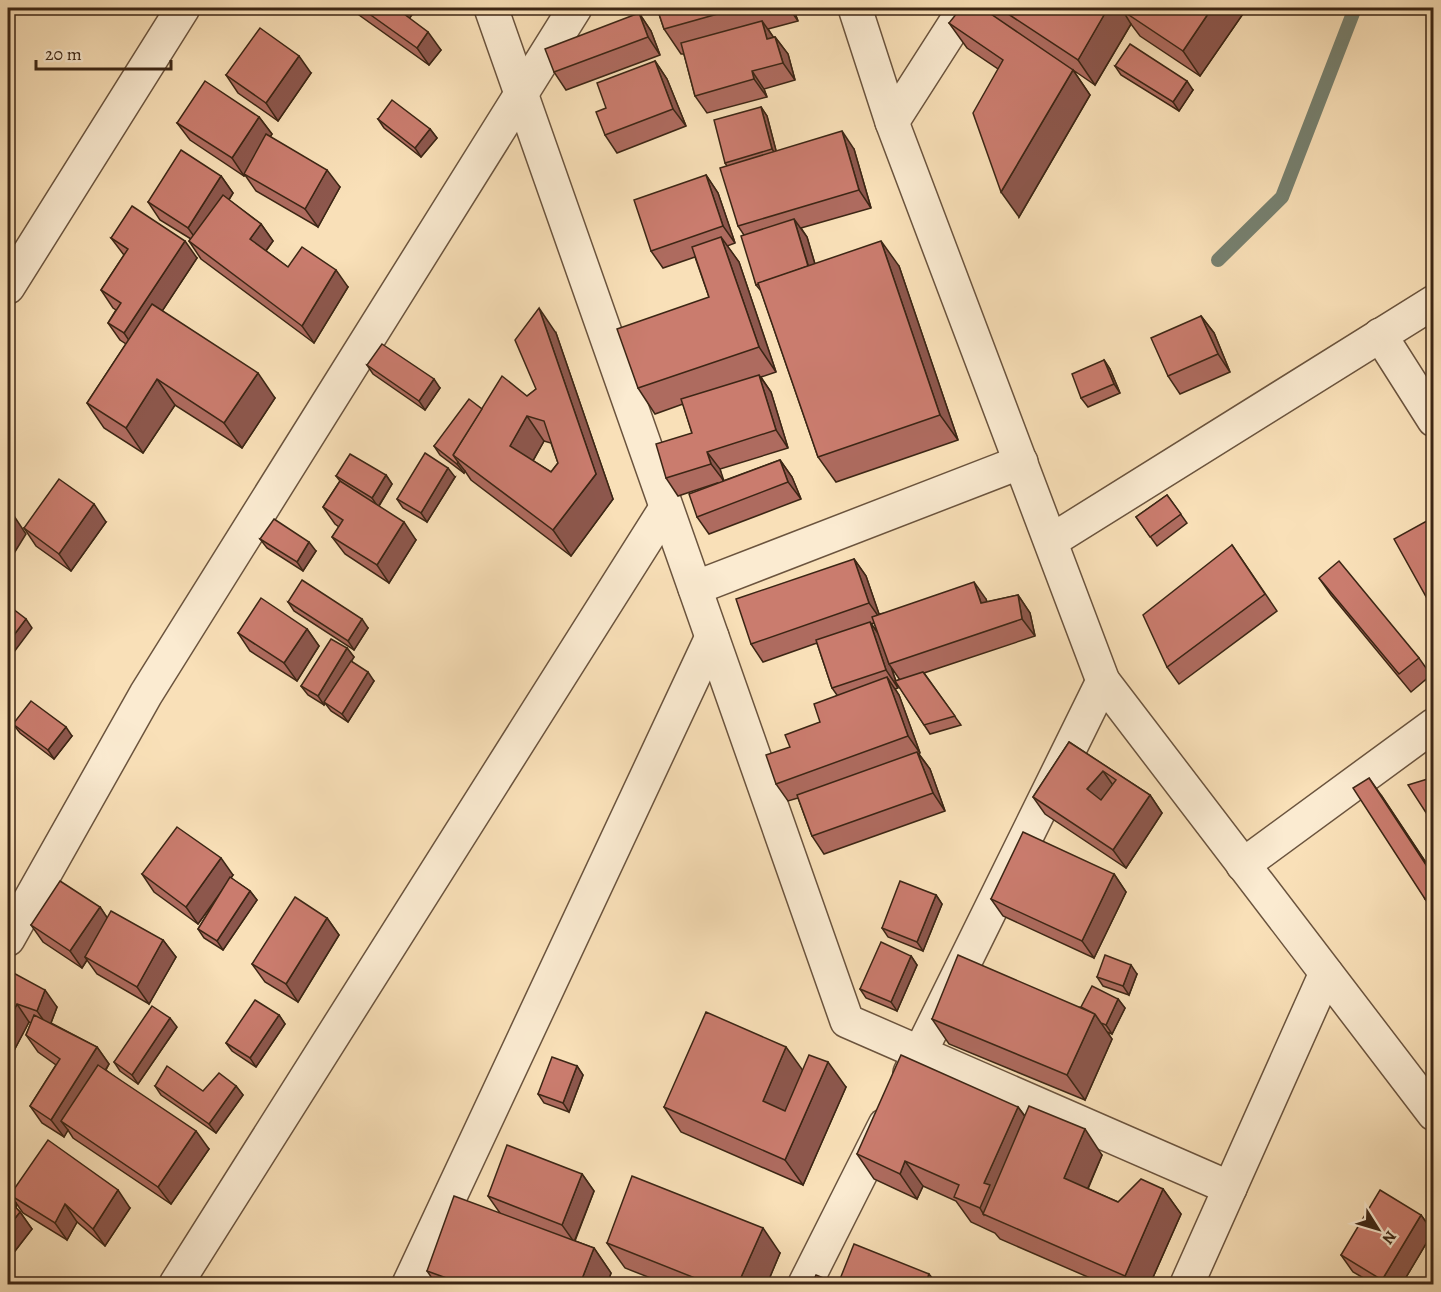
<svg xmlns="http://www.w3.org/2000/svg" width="1441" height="1292" font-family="Alegreya,serif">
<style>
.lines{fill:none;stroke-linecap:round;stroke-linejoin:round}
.stream{stroke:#778170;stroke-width:14}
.street-casing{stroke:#6b543e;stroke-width:36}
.street{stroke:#fbebd1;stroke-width:33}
.wall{fill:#ae6b5f;stroke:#3c2615;stroke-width:1.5;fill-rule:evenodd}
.shaded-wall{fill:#8d574d;stroke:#3c2615;stroke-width:1.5}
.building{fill:#ca7c6e;stroke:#3c2615;stroke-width:1.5;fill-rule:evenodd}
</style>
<rect width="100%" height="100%" fill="#f9e0b8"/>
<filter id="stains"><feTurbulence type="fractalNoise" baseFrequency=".00333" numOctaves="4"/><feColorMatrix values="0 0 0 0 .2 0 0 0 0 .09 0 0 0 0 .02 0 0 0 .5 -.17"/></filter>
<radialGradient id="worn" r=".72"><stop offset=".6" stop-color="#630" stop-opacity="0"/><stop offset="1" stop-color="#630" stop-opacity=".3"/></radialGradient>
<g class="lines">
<polyline class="stream" points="1218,260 1282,197 1355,8"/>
<defs>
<g id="street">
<polyline points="491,8 847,1021 1230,1188"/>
<polyline points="855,8 892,122 1103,681 1434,1114"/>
<polyline points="892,122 965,8"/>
<polyline points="8,287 183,8"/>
<polyline points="1380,335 1434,420"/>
<polyline points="1051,541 1434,302"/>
<polyline points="695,588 1021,462"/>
<polyline points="1243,865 1434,725"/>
<polyline points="8,939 146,694 575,8"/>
<polyline points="910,1073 1103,681"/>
<polyline points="176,1284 666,508"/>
<polyline points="409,1284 712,637"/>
<polyline points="805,1284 885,1125"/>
<polyline points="1187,1284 1326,973"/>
</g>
</defs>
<use href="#street" class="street-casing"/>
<use href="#street" class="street"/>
</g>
<g class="wall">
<polygon points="354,8 417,8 409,18 441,50 429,65 359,15"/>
<polygon points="657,8 793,8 798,21 768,29 773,37 775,37 788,54 795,80 764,89 767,97 707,113 695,96 684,54 681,54 664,29"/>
<polygon points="986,8 1247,8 1200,76 1140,36 1131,24 1095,85 1073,70 1090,95 1019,217 998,69 967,48 949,23 990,13"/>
<polygon points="639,13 651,31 660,55 566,90 554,72"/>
<polygon points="655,61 667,79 686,126 617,153 605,135 606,108"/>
<polygon points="1115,66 1193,90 1179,111 1121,75"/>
<polygon points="311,73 278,121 238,93 226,75"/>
<polygon points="761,107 767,116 776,151 854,149 871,208 801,228 807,237 815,264 899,266 958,440 836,482 818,457 761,291 756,285 744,235 738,226 727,166 725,163"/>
<polygon points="259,117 272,134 270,137 340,187 318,227 256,191 245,175 244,176 190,140 177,123"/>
<polygon points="378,119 430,129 437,138 421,157 384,128"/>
<polygon points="706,175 718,193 735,243 727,246 739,262 776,372 761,377 771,392 788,448 720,469 723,481 780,460 792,477 801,499 709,534 697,517 717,483 678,496 666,478 692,433 683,404 655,414 638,388 709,297 695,257 663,268 651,251"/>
<polygon points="221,176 233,193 229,200 261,224 273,241 266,251 288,267 348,287 314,343 201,259 189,241 191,239 160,220 148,202"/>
<polygon points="111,238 197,258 162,311 275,398 242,448 175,405 143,453 104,428 87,403 126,344 120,340 108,323 116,310 113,308 101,290 124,255"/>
<polygon points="1201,316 1214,333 1230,372 1180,394 1168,376"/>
<path d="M556 333 613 499 571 556 471 480 465 471 464 473 440 455 434 446 482 409 527 396 536 389ZM544 441 551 443 558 463 551 472 533 461Z"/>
<polygon points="1104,360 1110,369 1120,393 1088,407 1081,398"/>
<polygon points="367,365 440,388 425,410 373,374"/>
<polygon points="386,475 392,484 379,506 416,540 389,583 345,554 332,537 339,527 335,524 323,507 340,481 336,476"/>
<polygon points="455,477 427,522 403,508 397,499"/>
<polygon points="1167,495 1187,523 1157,546 1136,517"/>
<polygon points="106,522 71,571 36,546 24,528"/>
<polygon points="260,539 316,551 303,571 267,548"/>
<polygon points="1232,545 1277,611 1179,684 1167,667"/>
<path d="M854 559 866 576 879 614 986 599 987 602 1018 595 1030 613 1035 636 924 673 961 725 930 734 897 683 898 688 895 689 899 695 920 753 919 754 930 769 945 811 824 854 812 836 798 798 788 801 776 784 790 747 820 722 837 695 832 688 817 643 763 662 751 644ZM874 623 878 633 871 624ZM891 667 900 680 896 681Z"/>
<polygon points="1319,578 1419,658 1431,675 1411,692 1331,595"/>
<polygon points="288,602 368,628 354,650 294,611"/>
<polygon points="307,629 319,646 297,681 250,651 238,633"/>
<polygon points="347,648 354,657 351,661 374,681 348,722 331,711 325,703 324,705 308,695 301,686"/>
<polygon points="13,724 72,736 54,759 20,733"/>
<polygon points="1069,742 1150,795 1162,813 1126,868 1045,814 1033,797"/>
<polygon points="1381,795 1429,867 1434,864 1434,911 1425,899"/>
<polygon points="142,874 233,875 231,878 250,891 257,900 223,950 204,938 198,929 222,891 198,924 154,892"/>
<polygon points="1114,874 1126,892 1094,958 1003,916 991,899"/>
<polygon points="936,895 942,904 923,951 888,937 882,928"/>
<polygon points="100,907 107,918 163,940 176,957 149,1004 97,974 87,960 82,968 43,942 31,925"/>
<polygon points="327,918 339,935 298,1002 265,982 252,964"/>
<polygon points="911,956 917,965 897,1011 866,998 860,989"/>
<polygon points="8,970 57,1007 51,1023 97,1047 109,1064 106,1070 209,1149 171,1204 73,1138 68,1130 64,1137 42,1123 30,1106 56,1065 38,1052 26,1035 31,1023 29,1022 8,1062"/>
<polygon points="1137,974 1129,995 1103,986 1097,977"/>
<polygon points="1118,999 1125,1008 1112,1034 1107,1032 1112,1039 1085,1100 949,1044 932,1019 1081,1007"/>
<polygon points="279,1015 285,1024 256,1067 232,1051 226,1043"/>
<polygon points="177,1027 138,1084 120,1071 114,1062"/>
<polygon points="577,1066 583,1075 569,1112 544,1103 538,1094"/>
<polygon points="802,1070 846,1087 803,1185 681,1132 664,1107"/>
<polygon points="155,1086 203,1091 236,1086 243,1095 216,1133 161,1095"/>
<polygon points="1018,1107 1025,1116 1102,1155 1088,1189 1118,1202 1163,1189 1181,1214 1150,1284 1104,1284 1000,1239 995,1233 971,1222 956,1201 923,1186 917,1199 874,1179 857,1154"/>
<polygon points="582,1174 594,1191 575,1241 594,1248 611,1273 607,1284 436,1284 427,1271 500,1213 488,1196"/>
<polygon points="8,1184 13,1192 130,1208 105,1246 77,1222 67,1240 23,1213 16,1203 16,1208 20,1212 32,1229 8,1260"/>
<polygon points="1421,1215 1433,1232 1402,1284 1374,1284 1353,1272 1341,1255"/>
<polygon points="607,1243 780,1253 767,1284 666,1284 625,1268"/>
</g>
<g class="shaded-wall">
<polygon points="395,8 417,8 406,23"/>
<polygon points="789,8 793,8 798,21"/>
<polygon points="1108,8 1141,8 1123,11 1131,24 1095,85 1078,60"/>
<polygon points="1212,8 1247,8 1200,76 1183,51"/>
<polygon points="639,13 651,31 660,55 648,37"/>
<polygon points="762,21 774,38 767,39"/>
<polygon points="428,32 441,50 429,65 417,48"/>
<polygon points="775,37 788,54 795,80 783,63"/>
<polygon points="299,56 311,73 278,121 266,103"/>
<polygon points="655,61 667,79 686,126 673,109"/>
<polygon points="1073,70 1090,95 1019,217 1001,192"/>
<polygon points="752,71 764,89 767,97 754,79"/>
<polygon points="1187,81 1193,90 1179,111 1173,102"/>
<polygon points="761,107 767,116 778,158 772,149"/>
<polygon points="259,117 272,134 244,176 232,158"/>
<polygon points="430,129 437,138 421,157 415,148"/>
<polygon points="842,131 854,149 871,208 859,190"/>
<polygon points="327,170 340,187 318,227 305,209"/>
<polygon points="706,175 718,193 735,243 723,226"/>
<polygon points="221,176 233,193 200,245 188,228"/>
<polygon points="794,219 807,237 821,285 809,268"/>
<polygon points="261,224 273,241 262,256 250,239"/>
<polygon points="721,237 739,262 776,372 759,347"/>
<polygon points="185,241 197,258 136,351 124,333"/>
<polygon points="881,241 899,266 958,440 940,415"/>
<polygon points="336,270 348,287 314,343 302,326"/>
<polygon points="539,308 556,333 613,499 571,556 553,530 596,474"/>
<polygon points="1201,316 1214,333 1230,372 1218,354"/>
<polygon points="1104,360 1110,369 1120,393 1114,384"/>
<polygon points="258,373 275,398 242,448 224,423"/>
<polygon points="759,375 771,392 788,448 776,430"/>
<polygon points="157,379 175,405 143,453 126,428"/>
<polygon points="434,379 440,388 425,410 419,401"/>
<polygon points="527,416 544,441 527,471 510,446"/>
<polygon points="707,452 720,469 724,481 711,464"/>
<polygon points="780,460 792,477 801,499 788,482"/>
<polygon points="458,462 465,471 464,473 457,464"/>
<polygon points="448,468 455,477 427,522 421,513"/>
<polygon points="386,475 392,484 378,507 372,498"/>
<polygon points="94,504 106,522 71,571 59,554"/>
<polygon points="14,516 26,534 8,563 8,527"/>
<polygon points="404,522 416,540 389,583 377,565"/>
<polygon points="309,542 316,551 303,571 297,562"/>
<polygon points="854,559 866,576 881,620 869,603"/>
<polygon points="974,582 986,599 993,621 981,603"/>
<polygon points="1018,595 1030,613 1035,636 1022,619"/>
<polygon points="26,619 32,628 8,660 8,643"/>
<polygon points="362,619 368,628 354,650 348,641"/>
<polygon points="870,622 882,639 889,664 891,667 898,688 886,670"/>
<polygon points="307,629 319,646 297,681 284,663"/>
<polygon points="347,648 354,657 324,705 318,696"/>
<polygon points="368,672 374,681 348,722 342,714"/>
<polygon points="887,677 899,695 920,753 908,736"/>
<polygon points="66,727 72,736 54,759 48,750"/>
<polygon points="917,752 930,769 945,811 933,793"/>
<polygon points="1103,771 1115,788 1100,807 1087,789"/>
<polygon points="1369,778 1381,795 1434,875"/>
<polygon points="1150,795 1162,813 1126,868 1113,850"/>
<polygon points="221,858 233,875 198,924 186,907"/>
<polygon points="1114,874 1126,892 1094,958 1082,941"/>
<polygon points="250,891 257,900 223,950 217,941"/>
<polygon points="936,895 942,904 923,951 917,942"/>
<polygon points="100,907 112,925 85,957 87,960 82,968 70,951"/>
<polygon points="327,918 339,935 298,1002 286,984"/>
<polygon points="163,940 176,957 149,1004 137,987"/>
<polygon points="911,956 917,965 897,1011 891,1002"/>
<polygon points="1131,965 1137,974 1129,995 1123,986"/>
<polygon points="45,990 57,1007 49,1028 37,1011"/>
<polygon points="1118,999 1125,1008 1112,1034 1106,1025"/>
<polygon points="17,1004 29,1022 8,1062 8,1022"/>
<polygon points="1095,1014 1112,1039 1085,1100 1067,1075"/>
<polygon points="279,1015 285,1024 256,1067 250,1058"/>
<polygon points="170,1018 177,1027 138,1084 132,1075"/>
<polygon points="97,1047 109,1064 70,1127 61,1121 68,1130 64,1137 51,1120"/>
<polygon points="786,1047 804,1072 780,1126 763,1101"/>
<polygon points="828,1062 846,1087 803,1185 785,1160"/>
<polygon points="577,1066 583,1075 569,1112 563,1103"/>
<polygon points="236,1086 243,1095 216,1133 209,1124"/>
<polygon points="1018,1107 1036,1132 984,1215 980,1208 984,1183"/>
<polygon points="1085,1129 1102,1155 1081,1204 1064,1178"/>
<polygon points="196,1131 209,1149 171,1204 158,1187"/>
<polygon points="905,1161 923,1186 917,1199 900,1174"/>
<polygon points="582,1174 594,1191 574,1242 562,1225"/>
<polygon points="8,1184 17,1197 10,1195 16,1203 16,1213 8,1201"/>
<polygon points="1163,1189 1181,1214 1150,1284 1131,1284 1125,1276"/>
<polygon points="118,1190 130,1208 105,1246 93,1229"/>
<polygon points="65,1204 77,1222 67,1240 55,1223"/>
<polygon points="20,1212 32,1229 8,1260 8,1227"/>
<polygon points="1421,1215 1433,1232 1402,1284 1386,1284 1382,1280"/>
<polygon points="763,1228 780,1253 767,1284 738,1284"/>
<polygon points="594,1248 611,1273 607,1284 580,1284"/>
<polygon points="929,1274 937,1284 925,1284"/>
</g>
<g class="building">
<polygon points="361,8 396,8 428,32 417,48"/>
<polygon points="657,8 739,8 664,29"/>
<polygon points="961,8 982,8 1073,70 1001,192 973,113 1003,60 949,23"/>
<polygon points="999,8 1108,8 1078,60"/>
<polygon points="1125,8 1212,8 1183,51 1123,11"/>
<polygon points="639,13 648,37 554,72 545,49"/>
<polygon points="762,21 767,39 775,37 783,63 752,71 754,79 695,96 681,43"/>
<polygon points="260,28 299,56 266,103 226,75"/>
<polygon points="1130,44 1187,81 1173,102 1115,66"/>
<polygon points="655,61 673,109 605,135 596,112 606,108 597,83"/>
<polygon points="205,81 259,117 232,158 177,123"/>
<polygon points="392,100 430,129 415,148 378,119"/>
<polygon points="761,107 772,149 725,163 714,120"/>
<polygon points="842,131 859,190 738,226 720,168"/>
<polygon points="266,134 327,170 305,209 244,174"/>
<polygon points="181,150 221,176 188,228 148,202"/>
<polygon points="706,175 723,226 651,251 634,200"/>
<polygon points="223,195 261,224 250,239 288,267 302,247 336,270 302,326 189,241"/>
<polygon points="132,206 185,241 124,333 108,323 121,303 101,290 128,249 111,238"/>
<polygon points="794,219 808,266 756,285 741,236"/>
<polygon points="721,237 759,347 638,388 617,329 709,297 692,247"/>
<polygon points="881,241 940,415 818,457 758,283"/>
<polygon points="152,304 258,373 224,423 157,379 126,428 87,403"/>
<path d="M539 308 596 474 553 530 453 455 502 376 527 396 536 389 515 340ZM527 416 544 421 558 463 551 472 510 446Z"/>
<polygon points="1201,316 1218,354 1168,376 1151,338"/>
<polygon points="382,344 434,379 419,401 367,365"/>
<polygon points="1104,360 1114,384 1081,398 1072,374"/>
<polygon points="759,375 776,430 707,452 711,464 666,478 656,444 692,433 681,399"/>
<polygon points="469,399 482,409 453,455 458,462 457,464 434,446"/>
<polygon points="425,453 448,468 421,513 397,499"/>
<polygon points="350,454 386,475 372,498 336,476"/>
<polygon points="780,460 788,482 697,517 689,494"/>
<polygon points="59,479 94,504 59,554 24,528"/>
<polygon points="340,481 404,522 377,565 332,537 343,520 323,507"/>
<polygon points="1167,495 1181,514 1150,537 1136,517"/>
<polygon points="8,512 14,516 8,527"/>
<polygon points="1434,517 1434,611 1394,539"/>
<polygon points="274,519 309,542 297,562 260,539"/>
<polygon points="1232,545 1265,594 1167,667 1143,615"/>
<polygon points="854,559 869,603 751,644 736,599"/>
<polygon points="1339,561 1419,658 1399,674 1319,578"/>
<polygon points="302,580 362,619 348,641 288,602"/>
<polygon points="974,582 981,603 1018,595 1022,619 889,664 872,617"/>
<polygon points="261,598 307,629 284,663 238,633"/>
<polygon points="8,605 26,619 8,643"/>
<polygon points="870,622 886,670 832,688 816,640"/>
<polygon points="331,639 347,648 318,696 301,686"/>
<polygon points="351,661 368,672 342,714 324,702"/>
<polygon points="923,672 955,716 924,725 895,681"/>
<polygon points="887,677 908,736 776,784 766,755 790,747 785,735 820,722 814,704"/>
<polygon points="31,701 66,727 48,750 13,724"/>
<path d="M1069 742 1150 795 1113 850 1033 797ZM1103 771 1116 780 1101 800 1087 789Z"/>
<polygon points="917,752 933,793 812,836 797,795"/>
<polygon points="1434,777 1434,825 1408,785"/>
<polygon points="1369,778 1428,868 1434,864 1434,894 1425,899 1353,788"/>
<polygon points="177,827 221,858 186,907 142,874"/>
<polygon points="1023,832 1114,874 1082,941 991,899"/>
<polygon points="230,877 250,891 217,941 198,929"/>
<polygon points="60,881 100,907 70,951 31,925"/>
<polygon points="900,881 936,895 917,942 882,928"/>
<polygon points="295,897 327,918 286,984 252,964"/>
<polygon points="111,911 163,940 137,987 85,957"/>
<polygon points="881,942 911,956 891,1002 860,989"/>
<polygon points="958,955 1095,1014 1067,1075 932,1019"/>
<polygon points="1105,955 1131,965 1123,986 1097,977"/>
<polygon points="8,970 45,990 37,1011 17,1004 8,1022"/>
<polygon points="1092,986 1118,999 1106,1025 1101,1023 1095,1014 1081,1007"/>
<polygon points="255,1000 279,1015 250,1058 226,1043"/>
<polygon points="152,1006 170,1018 132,1075 114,1062"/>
<polygon points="706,1012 786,1047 763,1101 785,1111 809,1055 828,1062 785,1160 664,1107"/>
<polygon points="34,1015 97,1047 51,1120 30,1106 60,1059 26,1035"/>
<polygon points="901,1055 1018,1107 984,1183 990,1185 980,1208 954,1197 959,1185 905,1161 900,1174 857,1154"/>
<polygon points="552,1057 577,1066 563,1103 538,1094"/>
<polygon points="98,1065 196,1131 158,1187 61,1121"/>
<polygon points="167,1066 203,1091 219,1073 236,1086 209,1124 155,1086"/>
<polygon points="1029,1106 1085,1129 1064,1178 1118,1202 1141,1179 1163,1189 1125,1276 983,1214"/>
<polygon points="48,1140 118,1190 93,1229 65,1204 55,1223 10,1195"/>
<polygon points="507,1145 582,1174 562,1225 488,1196"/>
<polygon points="632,1176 763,1228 738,1284 710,1284 607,1243"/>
<polygon points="1380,1190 1421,1215 1382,1280 1341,1255"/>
<polygon points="454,1196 594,1248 580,1284 463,1284 427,1271"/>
<polygon points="8,1199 20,1212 8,1227"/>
<polygon points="854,1244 929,1274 925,1284 812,1284 816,1275 838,1284"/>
</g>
<rect width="1441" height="1292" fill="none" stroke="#f9e0b8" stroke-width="30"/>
<rect x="9" y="9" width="1423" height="1274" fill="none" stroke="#3c2615" stroke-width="3"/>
<rect x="15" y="15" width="1411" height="1262" fill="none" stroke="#3c2615" stroke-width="1.5"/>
<g transform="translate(1378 1229) rotate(127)" stroke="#fbebd1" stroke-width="4.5" paint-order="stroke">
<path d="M0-4.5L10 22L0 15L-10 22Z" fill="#3c2615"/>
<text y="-9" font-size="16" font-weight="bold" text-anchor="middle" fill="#3c2615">N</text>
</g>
<path d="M36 60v9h135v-9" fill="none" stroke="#3c2615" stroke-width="3"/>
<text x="45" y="60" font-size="18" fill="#3c2615" stroke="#fbebd1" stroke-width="4.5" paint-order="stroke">20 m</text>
<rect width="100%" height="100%" filter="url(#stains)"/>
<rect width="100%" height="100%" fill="url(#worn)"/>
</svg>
